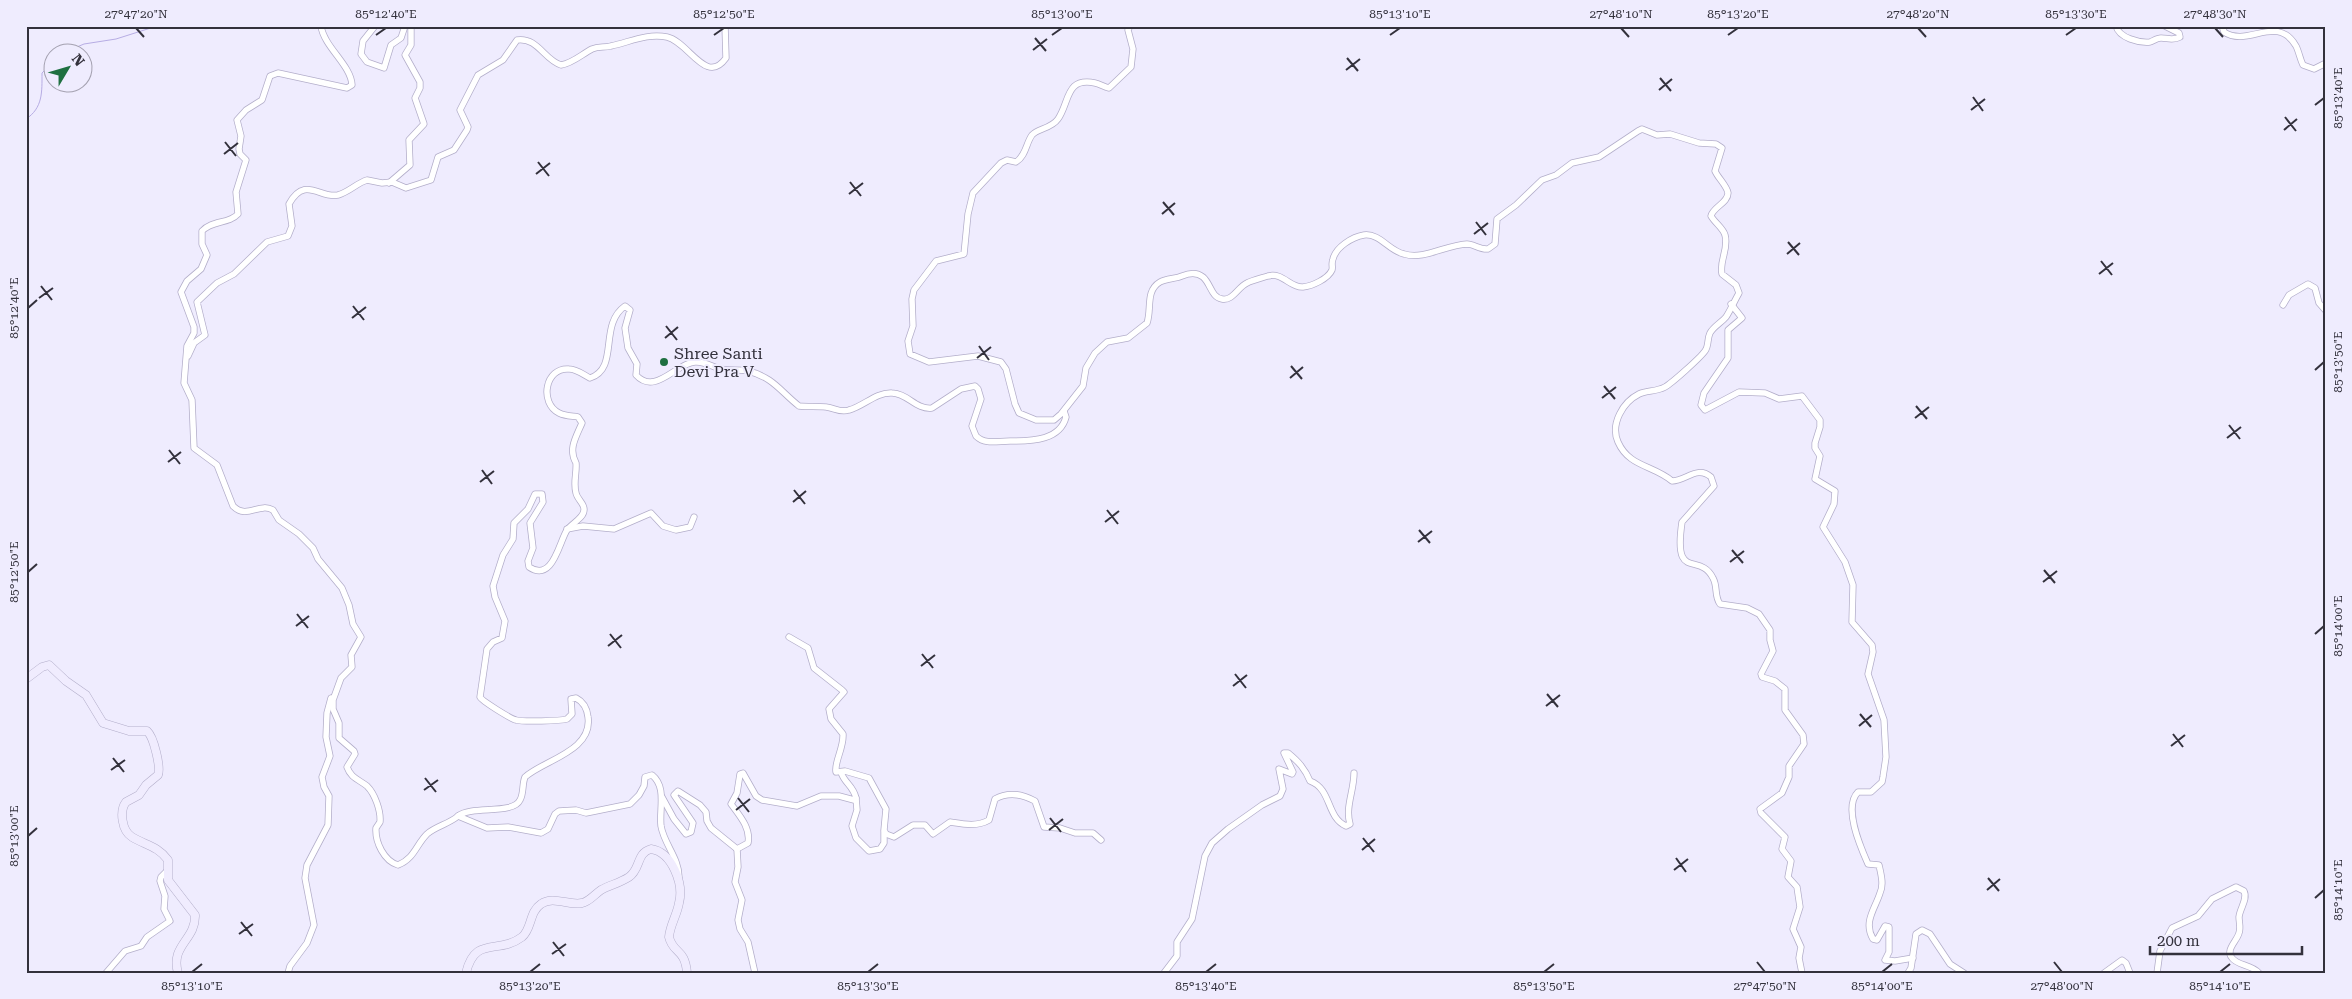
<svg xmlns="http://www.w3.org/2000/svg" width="2352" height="999" font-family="'Roboto Serif',serif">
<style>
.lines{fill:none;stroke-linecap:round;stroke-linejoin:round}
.stream{stroke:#b7ade4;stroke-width:1}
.street-casing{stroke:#b3aeca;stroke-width:7}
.secondary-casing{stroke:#b3aeca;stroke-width:9}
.street{stroke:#fff;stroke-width:5.5}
.secondary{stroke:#f0ecfe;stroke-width:8}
.ticks{fill:none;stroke:#33313c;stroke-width:2}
.poi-dot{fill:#1f7041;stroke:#efecfe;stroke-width:2}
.labels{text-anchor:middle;stroke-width:4;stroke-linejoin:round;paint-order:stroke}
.poi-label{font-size:16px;fill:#33313c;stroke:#efecfe;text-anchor:start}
.neatline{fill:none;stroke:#33313c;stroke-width:2}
.ticks-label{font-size:12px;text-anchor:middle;fill:#33313c}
</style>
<rect width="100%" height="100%" fill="#efecfe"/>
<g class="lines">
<g class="stream">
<polyline points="65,52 84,44 116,39 157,26"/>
<path d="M26 119C43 108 42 92 42 73L52 63"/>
</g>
<defs>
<g id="street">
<path d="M321 26C324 47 351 65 352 85L347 88 278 73 270 76 262 100 246 110 237 120 241 136 239 149 240 154 246 160 236 192 238 214C229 224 212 220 202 231V244L207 255 201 269 187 281 181 292 194 327V333L187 346 184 383 192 400 194 448 217 465 233 506C247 520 259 502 273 510L279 520 299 534 313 548 318 559 342 588 349 605 353 624 361 637 351 655 352 667 341 678 333 700V709L339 723V738L354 751 355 754 347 767C351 778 358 779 367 786 375 794 381 811 380 822L376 828C375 842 384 861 398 865 414 859 416 845 427 834 436 826 449 824 458 816"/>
<polyline points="375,26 363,41 361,54 367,62 384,68 391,45 401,38 405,26"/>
<path d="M1130 26 1128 30 1133 49 1131 67 1109 88C1104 87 1100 84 1095 83 1065 77 1070 102 1058 119 1051 129 1038 128 1032 135 1026 143 1026 156 1016 162L1007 160 1001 163 973 193 968 214 964 254 936 261 914 290 912 299 913 326 908 341 910 354 929 362 978 356 1001 362 1006 369 1015 404 1019 413 1036 420H1054L1061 414 1083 386 1086 368 1095 353 1107 342 1128 338 1147 323C1152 309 1145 291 1160 282 1167 278 1175 279 1182 276 1189 273 1197 272 1203 277 1211 284 1211 297 1222 299 1233 301 1238 287 1247 283 1253 280 1262 278 1268 276 1283 272 1290 288 1303 287 1312 286 1328 279 1332 270 1333 267 1331 263 1333 259 1336 247 1352 237 1364 235 1380 233 1389 251 1404 254 1424 260 1446 245 1467 244 1474 244 1480 250 1488 249L1495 244 1497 219 1516 205 1542 180 1556 175 1572 163 1599 157 1638 131 1642 129 1657 135 1670 134 1699 143 1716 144 1722 148 1715 171C1718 178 1727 186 1728 193 1728 203 1713 207 1711 216 1715 223 1723 228 1725 235 1729 249 1719 261 1722 274L1736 285 1739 293C1735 300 1730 311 1726 317 1721 323 1714 326 1710 333 1707 339 1709 346 1705 351 1700 358 1672 383 1665 387 1656 392 1647 390 1639 394 1623 402 1610 424 1618 442 1629 467 1653 465 1672 481 1686 481 1697 465 1711 477L1714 486 1682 522C1673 583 1699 551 1713 578 1718 587 1714 596 1720 604L1747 608 1759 614 1770 630V640L1773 651 1761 674 1762 677 1775 681 1785 689V710L1803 735 1804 744 1789 766V777L1782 793 1760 809 1761 813 1785 837 1782 849 1791 861 1788 877 1797 887 1800 907 1793 929 1801 947 1799 958 1802 973"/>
<path d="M2116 26C2119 38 2139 43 2150 42 2153 41 2157 38 2161 38 2168 38 2173 41 2180 37L2179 33 2165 26"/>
<path d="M2222 26 2224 32C2248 48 2277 13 2296 46 2299 52 2300 59 2303 65L2314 69 2326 63"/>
<polyline points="389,183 410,165 409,140 424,124 415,98 420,88 420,82 405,55 411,45 411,26"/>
<path d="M1731 304 1742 318 1728 330V358L1704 393 1701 405 1705 410 1739 392 1765 393 1779 399 1802 396 1820 420V427L1815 443V448L1820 456 1815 479 1835 491 1834 504 1823 527 1845 562 1853 585 1852 622 1872 645 1873 652 1868 674 1884 720 1886 757 1883 777 1882 782 1871 792H1858C1843 807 1860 846 1868 864L1879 865C1881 874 1884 885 1880 893 1875 909 1863 922 1873 939L1877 940 1885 926 1889 927V952L1885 960 1895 961 1913 958"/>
<polyline points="2283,305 2289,295 2308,284 2315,288 2319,303 2326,311"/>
<path d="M188 356 194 343 205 335 197 302 217 283 234 274 267 242 288 236 292 226 289 204C305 175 320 199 338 195 349 192 357 183 367 180L382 183 392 182 406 188 431 180 438 157 454 150 467 130 468 127 460 110 478 75 503 60 517 40C538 37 544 60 561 65 573 63 582 54 592 49 599 46 604 48 611 46 630 42 647 33 667 37 689 42 706 86 726 58L725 26"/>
<polyline points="567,529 583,526 614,529 651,513 663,526 676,530 690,527 694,517"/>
<path d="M789 637 808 648 814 668 842 690 844 692 829 709 831 719 843 734C844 748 834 762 836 772L845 771 869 778 886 809 884 830 886 834 894 837 913 825H925L933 834 950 822C963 824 977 827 989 820L995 799C1009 791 1022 794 1035 801L1044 827 1060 828 1075 833H1093L1101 840"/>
<path d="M662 797 674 819 686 834 691 832 693 823 674 795 678 791 700 805 706 812 707 821 711 828 737 849 748 843C751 828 739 815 731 804L737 793 740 774 743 773 756 796 762 800 797 806 821 796H839L854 800 856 798C853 785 844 783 841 772"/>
<polyline points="856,798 857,810 852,826 856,838 869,851 880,849 884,843 884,832"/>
<polyline points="737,849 738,867 735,882 742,900 738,920 740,929 748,942 755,973"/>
<path d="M679 877C679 858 664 844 661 826 659 809 667 787 652 775L645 777 644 786 639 795 630 804 586 813 576 810 559 811 555 814 548 829 541 833 508 827 487 828 458 816C472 805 513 815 520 800 524 793 522 784 525 777 544 760 593 751 588 717 587 708 584 702 576 698L571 699 572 714 567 719C560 721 523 722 516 720 511 719 482 701 480 697L487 649 493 642 502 638 505 621 495 597 493 586 503 555 513 539 514 523 528 509 535 494H542L543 502 530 523 533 548 528 561 529 567C553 583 559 542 567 530 571 524 584 518 584 510 585 504 577 499 576 493 573 483 577 472 576 463 568 449 576 437 582 423L578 417C572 416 565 416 559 413 539 403 545 367 569 369 577 369 584 375 590 378 620 368 598 325 625 306L630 310 625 328 628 348 637 364 636 375C655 396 676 363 695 362 705 361 712 367 721 369 730 371 739 369 748 371 773 377 781 392 799 406 808 407 817 406 826 407 835 408 840 413 849 410 864 406 876 392 892 393 907 393 916 410 932 408L961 389 975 386 978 389 981 399 972 426 976 436C986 446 1000 440 1013 441 1033 441 1060 440 1066 417L1064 411"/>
<polyline points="106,973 125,951 141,946 147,937 170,921 164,909 165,896 160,881 161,877 168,870"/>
<polyline points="288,973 290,966 307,943 314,925 305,878 307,865 328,825 329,796 324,787 322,777 330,756 326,737 327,713 331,698"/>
<path d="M1164 973 1177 956V942L1192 919 1205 856 1212 843 1228 829 1262 805 1280 796 1283 789 1279 769 1292 774 1293 772 1284 753H1288C1299 762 1305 769 1310 781 1332 789 1326 817 1346 826L1350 824C1345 807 1354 791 1354 773"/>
<polyline points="1908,973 1911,968 1916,934 1922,930 1930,934 1950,964 1964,973"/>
<polyline points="2104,973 2122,960 2126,963 2130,973"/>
<path d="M2157 973 2160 951 2172 928 2198 916 2212 899 2236 887 2244 891C2248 899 2240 908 2239 917 2239 922 2241 928 2239 933 2237 941 2225 950 2232 958 2238 966 2251 964 2259 973"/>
</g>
<g id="secondary">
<path d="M26 679 42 667 49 665 66 681 86 695 103 723 129 731H147C154 737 161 768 158 775L146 785 139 795 126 802C119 811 122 831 132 837 145 845 158 846 168 860V880L195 915C196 940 170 945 178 973"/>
<path d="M466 973C475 935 498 955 522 937 532 929 529 912 541 904 553 895 569 906 582 903 589 902 595 894 601 890 610 885 620 883 629 877 641 869 636 853 651 849 672 852 684 884 679 903 677 915 670 925 669 937 673 954 685 948 687 973"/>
</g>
</defs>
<use href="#street" class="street-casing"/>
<use href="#secondary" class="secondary-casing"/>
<use href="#street" class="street"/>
<use href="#secondary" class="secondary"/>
</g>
<path class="ticks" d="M136 28 144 37M1621 28 1629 37M1918 28 1926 37M2215 28 2223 37M376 35 386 28M714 35 724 28M1052 35 1062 28M1390 35 1400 28M1728 35 1738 28M2066 35 2076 28M1035 38 1046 51M1033 50 1047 39M1347 58 1358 71M1346 70 1360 59M1660 78 1671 91M1659 90 1672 79M1973 97 1983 111M2315 105 2324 98M1971 110 1985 99M2285 117 2296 131M2284 130 2297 119M225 142 236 156M224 154 238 143M538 162 549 176M536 174 550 163M850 182 861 196M849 194 863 183M1163 202 1174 215M1162 214 1175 203M1476 222 1486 235M1474 234 1488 223M1788 242 1799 255M1787 254 1800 243M2101 261 2112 275M2099 274 2113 263M41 286 52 300M39 298 53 288M353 306 364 320M28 308 37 300M352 318 366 307M666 326 677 340M665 338 678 327M979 346 989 360M977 358 991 347M1291 366 1302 379M2315 370 2324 362M1290 378 1303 367M1604 386 1615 399M1602 398 1616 387M1916 406 1927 419M1915 418 1929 407M2229 425 2240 439M2227 438 2241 427M169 450 180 464M168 462 181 452M482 470 492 484M480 482 494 471M794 490 805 504M793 502 806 491M1107 510 1118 524M1105 522 1119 511M1419 530 1430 543M1418 542 1432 531M1732 550 1743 563M1730 562 1744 551M2044 570 2055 583M28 572 37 564M2043 582 2057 571M297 614 308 628M296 626 309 616M610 634 621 648M2315 634 2324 626M608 646 622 635M922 654 933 668M921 666 935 655M1235 674 1246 688M1233 686 1247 675M1547 694 1558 707M1546 706 1560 695M1860 714 1871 727M1859 726 1872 715M2173 734 2183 747M2171 746 2185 735M113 758 124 772M111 770 125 760M425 778 436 792M424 790 438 780M738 798 749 812M736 810 750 799M1050 818 1061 832M1049 830 1063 819M28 836 37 828M1363 838 1374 852M1362 850 1375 839M1676 858 1686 872M1674 870 1688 859M1988 878 1999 891M1987 890 2000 879M2315 898 2324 890M241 922 252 936M239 934 253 924M553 942 564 956M552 954 566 944M1757 962 1765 972M2054 962 2062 972M192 972 202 964M530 972 540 964M868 972 878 964M1206 972 1216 964M1544 972 1554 964M1882 972 1892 964M2220 972 2230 964"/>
<circle class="poi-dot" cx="664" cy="362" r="5"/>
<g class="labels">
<g class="poi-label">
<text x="674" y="359">Shree Santi<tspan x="674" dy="18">Devi Pra V</tspan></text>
</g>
</g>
<rect width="2352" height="999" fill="none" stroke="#efecfe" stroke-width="55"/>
<g transform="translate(68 68) rotate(52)"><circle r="24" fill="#efecfe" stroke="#a4a1b0"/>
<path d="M0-4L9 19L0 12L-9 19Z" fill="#1f7041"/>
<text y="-8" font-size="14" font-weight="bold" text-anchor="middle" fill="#33313c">N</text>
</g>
<path d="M2150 946v8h152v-8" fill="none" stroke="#33313c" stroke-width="2.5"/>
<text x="2157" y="946" font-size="15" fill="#33313c" stroke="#efecfe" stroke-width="4" paint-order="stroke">200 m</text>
<rect x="28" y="28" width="2296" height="944" class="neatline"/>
<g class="ticks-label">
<text x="136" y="18">27°47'20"N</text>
<text x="386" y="18">85°12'40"E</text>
<text x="724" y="18">85°12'50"E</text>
<text x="1062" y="18">85°13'00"E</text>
<text x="1400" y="18">85°13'10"E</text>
<text x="1621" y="18">27°48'10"N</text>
<text x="1738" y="18">85°13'20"E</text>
<text x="1918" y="18">27°48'20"N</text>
<text x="2076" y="18">85°13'30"E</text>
<text x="2215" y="18">27°48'30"N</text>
<text transform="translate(2338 98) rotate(-90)" y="4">85°13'40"E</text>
<text transform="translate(14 308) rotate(-90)" y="4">85°12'40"E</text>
<text transform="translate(2338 362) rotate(-90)" y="4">85°13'50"E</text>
<text transform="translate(14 572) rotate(-90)" y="4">85°12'50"E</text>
<text transform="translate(2338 626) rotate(-90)" y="4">85°14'00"E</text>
<text transform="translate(14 836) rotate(-90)" y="4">85°13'00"E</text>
<text transform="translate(2338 890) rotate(-90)" y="4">85°14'10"E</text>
<text x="192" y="990">85°13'10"E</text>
<text x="530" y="990">85°13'20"E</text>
<text x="868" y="990">85°13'30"E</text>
<text x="1206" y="990">85°13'40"E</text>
<text x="1544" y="990">85°13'50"E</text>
<text x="1765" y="990">27°47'50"N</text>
<text x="1882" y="990">85°14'00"E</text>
<text x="2062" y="990">27°48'00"N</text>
<text x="2220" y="990">85°14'10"E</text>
</g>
</svg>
